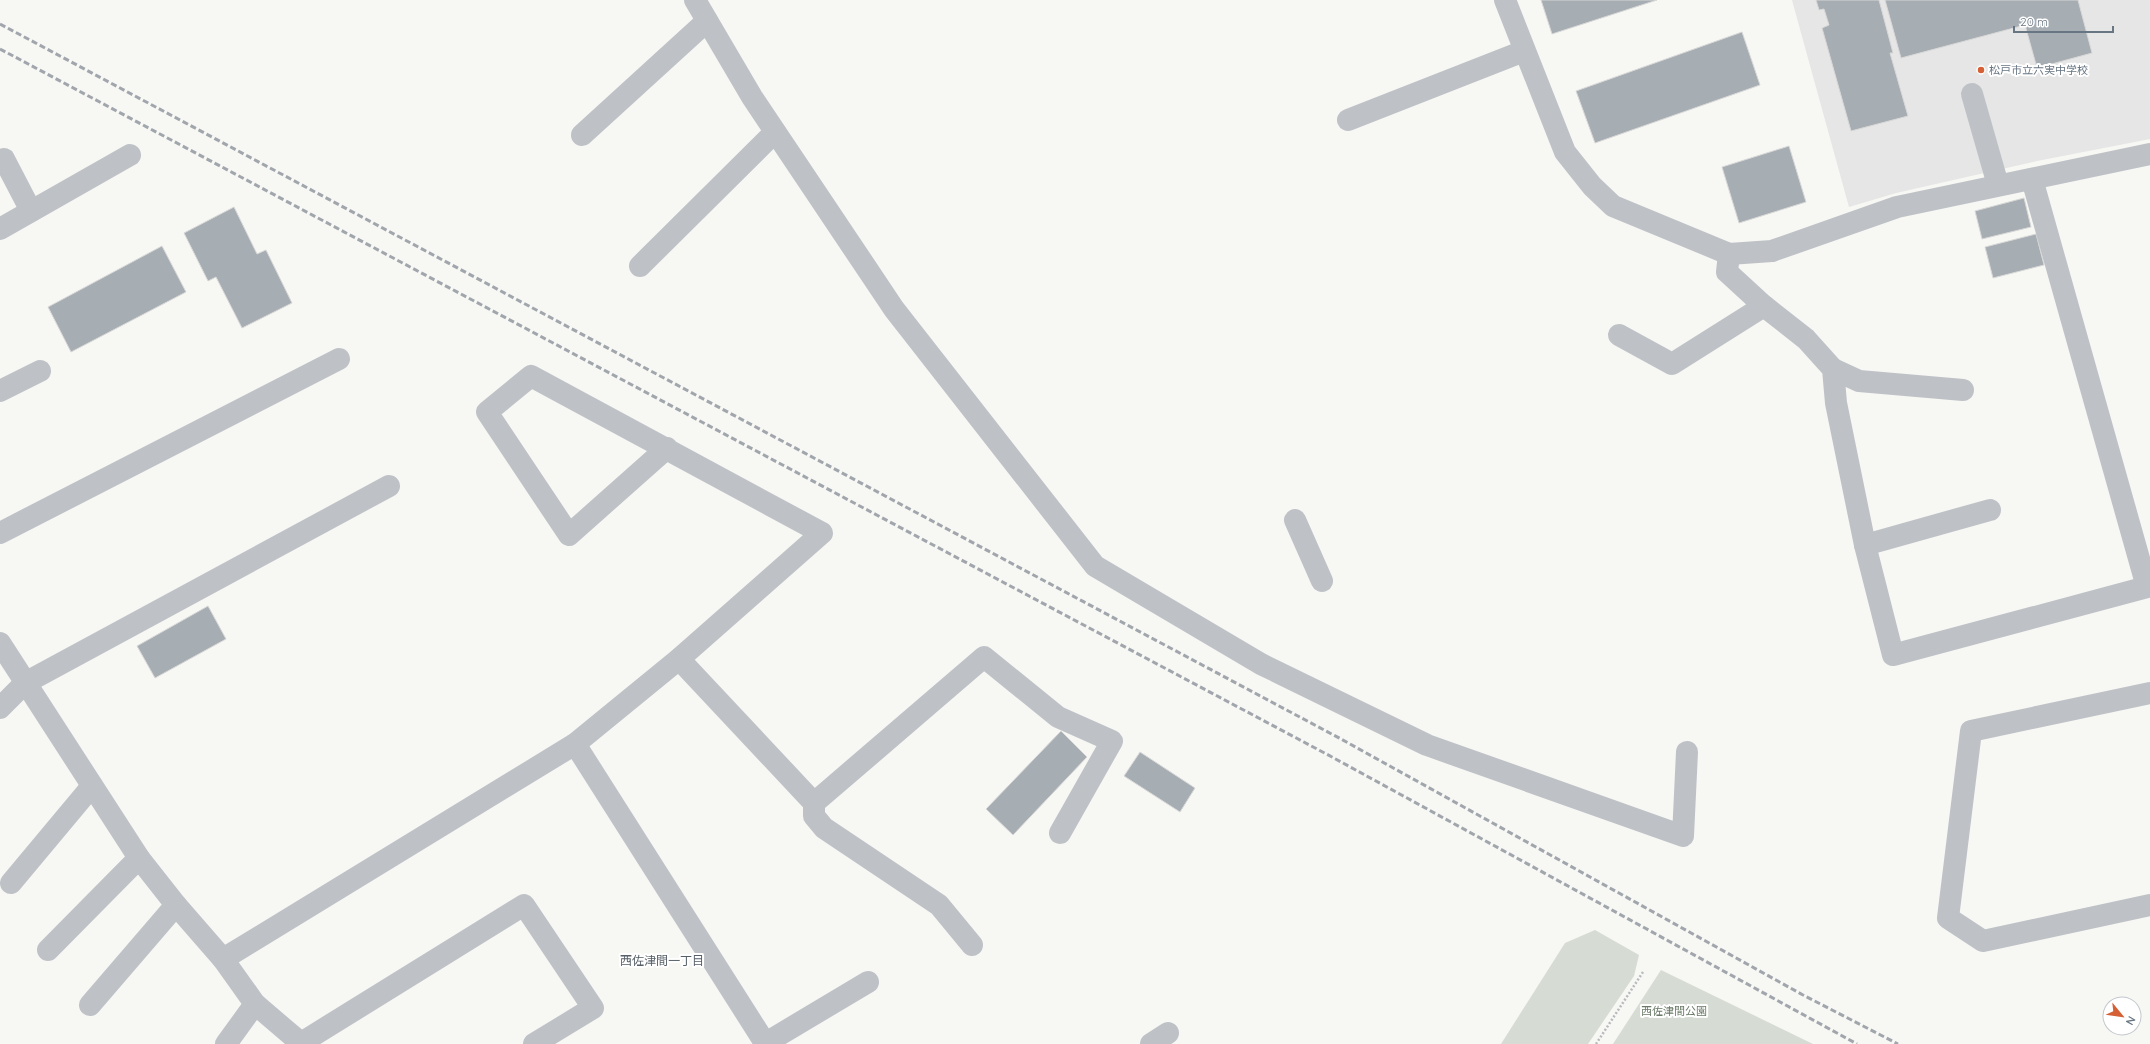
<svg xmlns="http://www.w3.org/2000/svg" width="2150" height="1044" font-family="Quicksand,'Noto Sans JP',sans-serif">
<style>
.built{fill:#e5e6e5}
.green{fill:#d6dbd4}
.building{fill:#a6adb3;stroke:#d8d8d7}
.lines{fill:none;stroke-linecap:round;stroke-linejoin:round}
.path{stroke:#b7babd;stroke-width:2.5;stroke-dasharray:2 2;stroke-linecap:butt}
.minor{stroke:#bec2c6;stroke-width:22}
.rail{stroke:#a0a6ac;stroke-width:3;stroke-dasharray:6 3;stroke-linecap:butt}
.poi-dot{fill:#d56036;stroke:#fff;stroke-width:1.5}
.labels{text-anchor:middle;stroke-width:4;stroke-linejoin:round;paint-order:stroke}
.poi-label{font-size:11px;fill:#687683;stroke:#fff;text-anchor:start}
.park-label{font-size:11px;fill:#6a7a67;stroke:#fff}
.neighbourhood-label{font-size:12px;fill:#566068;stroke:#fff}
</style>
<rect width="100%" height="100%" fill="#f7f7f4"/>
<polygon class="built" points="1792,0 2150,0 2150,139 2037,161 1896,193 1849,207"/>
<g class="green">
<polygon points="1595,930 1639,955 1634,976 1588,1044 1501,1044 1565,943"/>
<polygon points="1661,970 1813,1044 1613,1044"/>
</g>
<g class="building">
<polygon points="1541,0 1657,0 1552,34"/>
<polygon points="1816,0 1879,0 1893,53 1890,53 1908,116 1851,131 1822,28 1829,25 1824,9 1819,10"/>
<polygon points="1885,0 2078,0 2092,53 2037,68 2025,25 1901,58"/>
<polygon points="1742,32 1760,85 1595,143 1576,91"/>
<polygon points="1789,146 1806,202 1739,223 1722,167"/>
<polygon points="2024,198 2031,227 1982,239 1975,211"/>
<polygon points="234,207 257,254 266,250 292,303 242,328 216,277 208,281 184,233"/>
<polygon points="2036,234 2044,265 1993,278 1985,247"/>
<polygon points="162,246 186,292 71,352 48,307"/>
<polygon points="208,606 226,639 155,678 137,646"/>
<polygon points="1061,731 1087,757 1013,835 986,809"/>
<polygon points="1140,752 1195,788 1180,812 1124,776"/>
</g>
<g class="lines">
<polyline class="path" points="1596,1044 1643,972"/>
<g class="minor">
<polyline points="695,0 752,97 894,309 1095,566 1261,664 1427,745 1683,836 1687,752"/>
<polyline points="1505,0 1565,152 1592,186 1613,206 1729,254 1772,251 1897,207 2150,154"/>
<polyline points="1972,94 1998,185"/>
<polyline points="1348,120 1524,51"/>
<polyline points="582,135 707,21"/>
<polyline points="0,161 4,159 31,211"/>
<polyline points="0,229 130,155"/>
<polyline points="1729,254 1727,272 1764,306 1806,339 1833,369 1836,403 1865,545 1893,655 2147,587 2032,179"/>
<polyline points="640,266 775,132"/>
<polyline points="1619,335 1672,364 1764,306"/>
<polyline points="1833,369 1859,381 1963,390"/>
<polyline points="0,391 40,371"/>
<polyline points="1295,520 1322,581"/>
<polyline points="0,533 339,359"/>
<polyline points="1865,545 1990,510"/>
<polyline points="0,643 139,858 176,905 223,959 255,1004 302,1044"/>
<polyline points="679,659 814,803 984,657 1058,717 1112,741 1060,833"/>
<polyline points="2150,693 1971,731 1948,918 1983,941 2150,905"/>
<polyline points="0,708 25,683 389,486"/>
<polyline points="575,744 765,1043"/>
<polyline points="814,803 814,816 824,828 939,905 972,945"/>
<polyline points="11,883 92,786"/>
<polyline points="48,950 139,858"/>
<polyline points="223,959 575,744 679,659 822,533 531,376 487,412 569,535 667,448"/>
<polyline points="90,1005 176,905"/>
<polyline points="301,1043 524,905 593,1008 534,1044"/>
<polyline points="226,1044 255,1004"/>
<polyline points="764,1044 868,982"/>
<polyline points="1151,1044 1168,1033"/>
</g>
<g class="rail">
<polyline points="0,24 1341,739 1803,995 1898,1044"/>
<polyline points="0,49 1332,757 1857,1044"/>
</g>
</g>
<circle class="poi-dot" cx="1981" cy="70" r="4"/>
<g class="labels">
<g class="poi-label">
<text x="1989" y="74">松戸市立六実中学校</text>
</g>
<g class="park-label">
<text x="1674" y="1015">西佐津間公園</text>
</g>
<g class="neighbourhood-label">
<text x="662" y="965">西佐津間一丁目</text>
</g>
</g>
<g transform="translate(2122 1016) rotate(119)"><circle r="19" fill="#ffffff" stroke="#c3c8cd"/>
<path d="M0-3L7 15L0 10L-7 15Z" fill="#d56036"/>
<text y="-6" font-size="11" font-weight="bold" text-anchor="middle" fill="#687683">N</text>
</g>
<path d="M2014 26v6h99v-6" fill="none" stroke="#687683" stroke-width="2"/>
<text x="2020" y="26" font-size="12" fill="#687683" stroke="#ffffff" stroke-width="3" paint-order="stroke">20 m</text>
</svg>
